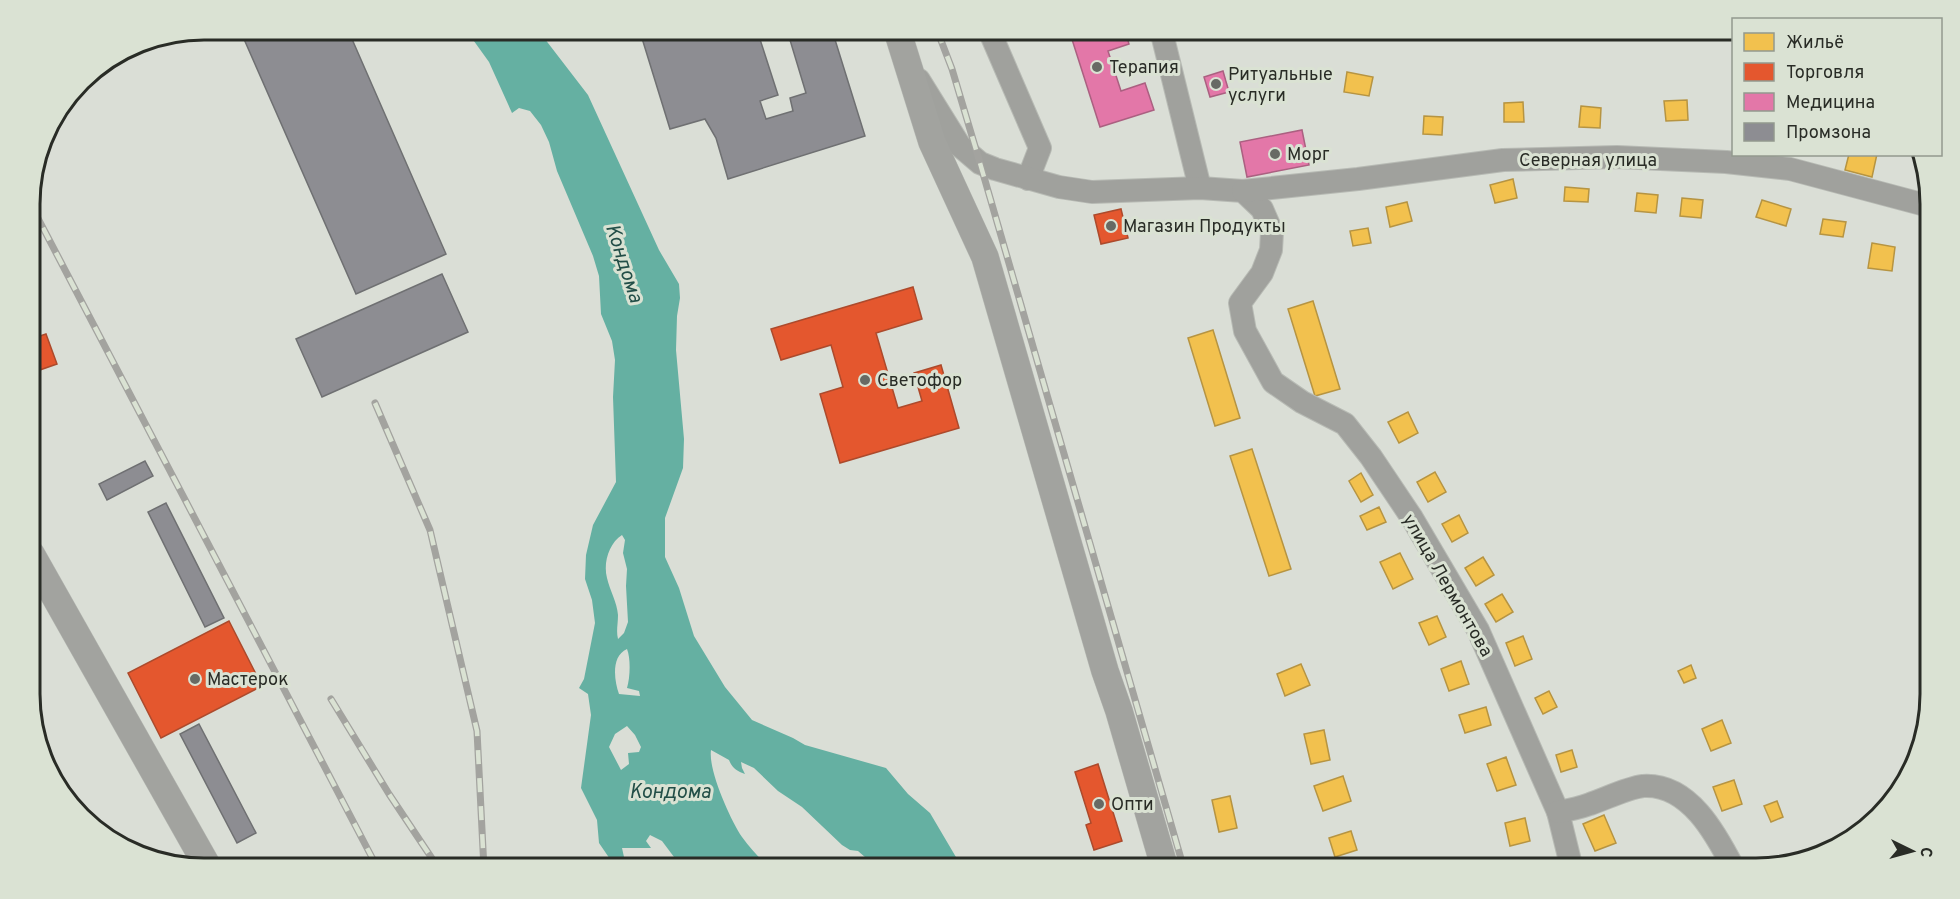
<svg xmlns="http://www.w3.org/2000/svg" width="1960" height="899" font-family="Overpass,sans-serif">
<style>
.water{fill:#65b0a2;fill-rule:evenodd}
.homes{fill:#f2c14e;stroke:#b69442;stroke-width:1.5}
.shops{fill:#e4572e;stroke:#ac4a2c;stroke-width:1.5}
.health{fill:#e377a8;stroke:#ab6081;stroke-width:1.5}
.industry{fill:#8d8d92;stroke:#6f7072;stroke-width:1.5}
.lines{fill:none;stroke-linecap:round;stroke-linejoin:round}
.minor-casing{stroke:#b7bab4;stroke-width:24}
.major-casing{stroke:#b7bab4;stroke-width:28}
.minor{stroke:#a0a19d;stroke-width:22}
.major{stroke:#a2a39f;stroke-width:27}
.rail-casing{stroke:#a3a39f;stroke-width:7}
.rail{stroke:#dae2d3;stroke-width:4.5;stroke-dasharray:14;stroke-linecap:butt}
.poi-dot{fill:#676a64;stroke:#dae2d3;stroke-width:2}
.labels{text-anchor:middle;stroke-width:6;stroke-linejoin:round;paint-order:stroke}
.poi-label{font-size:18px;fill:#292c26;stroke:#dae2d3;text-anchor:start}
.street-label{font-size:18px;fill:#292c26;stroke:#dae2d3}
.water-label{font-size:20px;font-style:italic;fill:#224e47;stroke:#dae2d3}
.rim{fill:none;stroke:#292c26;stroke-width:3}
</style>
<rect width="100%" height="100%" fill="#daded6"/>
<path class="water" d="M466 30H538L588 95 659 250 679 284 680 298 677 316 676 350 684 439 683 468 665 518V557L679 588 694 636 725 687 752 720 793 738 805 745 886 768 908 794 930 813 963 869H875L873 864 858 851 850 850 842 845 802 807 778 791 754 768 741 762 742 768 745 774C737 771 732 768 729 760L711 750C708 770 730 819 742 837 750 848 760 858 769 869H688L674 857 662 841 650 835 646 841 651 848H622L626 866 612 862 599 843 597 820 581 788 591 715 588 694 579 688 584 679 595 623 592 600 585 579 586 555 593 525 616 482 613 397 615 360 612 341 601 314 599 276 593 256 557 171 549 142 541 125 530 111 519 108 512 113 489 62ZM622 535 625 540 623 553 627 569 626 586 628 622 624 633 618 639C616 631 618 624 618 615 617 602 610 591 607 578 603 563 609 543 622 535ZM627 649C631 659 630 678 627 688L639 691 640 696 619 694C614 680 611 656 627 649ZM627 726 635 735 641 747 639 752 628 753 629 764 621 770 609 747 615 734Z"/>
<g class="homes">
<polygon points="1347,72 1373,77 1369,96 1344,92"/>
<polygon points="1687,100 1688,120 1666,121 1664,101"/>
<polygon points="1523,102 1524,122 1504,122 1504,103"/>
<polygon points="1581,106 1601,108 1600,128 1579,127"/>
<polygon points="1424,116 1443,117 1442,135 1423,134"/>
<polygon points="1849,154 1877,154 1872,177 1845,170"/>
<polygon points="1513,179 1517,198 1495,203 1490,185"/>
<polygon points="1565,187 1589,189 1588,202 1564,201"/>
<polygon points="1637,193 1658,195 1656,213 1635,211"/>
<polygon points="1682,198 1703,200 1701,218 1680,216"/>
<polygon points="1762,200 1791,209 1786,226 1756,217"/>
<polygon points="1407,202 1412,221 1390,227 1386,207"/>
<polygon points="1823,219 1846,222 1843,237 1820,234"/>
<polygon points="1368,228 1371,243 1353,246 1350,231"/>
<polygon points="1872,243 1895,247 1892,271 1868,268"/>
<polygon points="1313,301 1340,389 1315,396 1288,309"/>
<polygon points="1213,330 1240,418 1215,426 1188,338"/>
<polygon points="1408,412 1418,433 1399,443 1388,422"/>
<polygon points="1252,449 1291,569 1269,576 1230,456"/>
<polygon points="1435,472 1446,492 1428,502 1417,482"/>
<polygon points="1361,473 1373,495 1361,502 1349,481"/>
<polygon points="1379,507 1386,522 1367,530 1360,516"/>
<polygon points="1459,515 1468,533 1452,542 1442,524"/>
<polygon points="1400,553 1413,579 1393,589 1380,562"/>
<polygon points="1483,557 1494,575 1476,586 1465,568"/>
<polygon points="1502,594 1513,612 1496,622 1485,604"/>
<polygon points="1437,616 1446,637 1429,645 1419,623"/>
<polygon points="1523,636 1532,659 1515,666 1506,643"/>
<polygon points="1461,661 1469,684 1449,691 1441,669"/>
<polygon points="1301,664 1310,685 1285,696 1277,674"/>
<polygon points="1691,665 1696,678 1684,683 1678,671"/>
<polygon points="1549,691 1557,707 1543,714 1535,698"/>
<polygon points="1486,707 1491,725 1465,733 1459,715"/>
<polygon points="1722,720 1731,743 1711,751 1702,729"/>
<polygon points="1324,730 1330,760 1311,764 1304,734"/>
<polygon points="1572,750 1577,767 1561,772 1556,755"/>
<polygon points="1506,757 1516,785 1497,791 1487,764"/>
<polygon points="1343,776 1351,801 1323,811 1314,786"/>
<polygon points="1734,780 1742,804 1722,811 1713,787"/>
<polygon points="1230,796 1237,828 1219,832 1212,800"/>
<polygon points="1777,801 1783,817 1771,822 1764,806"/>
<polygon points="1604,815 1616,843 1595,851 1583,824"/>
<polygon points="1525,818 1530,841 1510,846 1505,823"/>
<polygon points="1351,831 1357,850 1335,857 1329,838"/>
</g>
<g class="shops">
<polygon points="1121,209 1128,238 1101,244 1094,215"/>
<polygon points="913,287 922,319 876,333 898,408 922,401 914,373 941,365 959,428 840,463 820,394 843,387 831,345 781,360 771,329"/>
<polygon points="46,334 57,364 37,371 34,363 31,364 31,339"/>
<polygon points="229,621 262,686 161,738 128,673"/>
<polygon points="1098,764 1122,841 1094,850 1086,825 1091,823 1075,772"/>
</g>
<g class="health">
<polygon points="1069,30 1125,30 1129,44 1108,51 1121,91 1145,83 1154,110 1100,127"/>
<polygon points="1223,71 1229,92 1210,97 1204,77"/>
<polygon points="1302,130 1309,165 1247,177 1240,142"/>
</g>
<g class="industry">
<polygon points="240,30 348,30 446,254 356,294"/>
<polygon points="658,30 757,30 778,95 760,101 766,119 793,111 790,98 806,93 787,30 832,30 865,136 728,179 716,138 705,119 670,129 641,35"/>
<polygon points="442,274 468,332 322,397 296,339"/>
<polygon points="145,461 153,476 107,500 99,484"/>
<polygon points="166,503 224,618 205,627 148,512"/>
<polygon points="199,724 256,833 237,843 180,734"/>
</g>
<g class="lines">
<defs>
<g id="minor">
<polyline points="989,30 1040,148 1028,179"/>
<polyline points="1161,30 1200,188"/>
<polyline points="919,80 960,146 980,163 995,169 1059,187 1092,192 1200,188 1243,191 1262,209 1272,232 1271,250 1262,273 1240,303 1245,331 1273,382 1302,402 1345,424 1371,457 1412,518 1478,630 1558,812 1572,869"/>
<polyline points="1243,191 1358,179 1503,160 1617,157 1726,162 1790,169 1929,206"/>
<path d="M1558 812C1569 810 1579 808 1590 804 1605 799 1627 788 1643 786 1689 783 1716 834 1734 869"/>
</g>
<g id="major">
<polyline points="897,30 932,142 985,257 1105,671 1119,711 1165,869"/>
<polyline points="31,554 209,869"/>
</g>
</defs>
<use href="#minor" class="minor-casing"/>
<use href="#major" class="major-casing"/>
<use href="#minor" class="minor"/>
<use href="#major" class="major"/>
<defs>
<g id="rail">
<polyline points="937,30 952,69 980,163 1184,869"/>
<polyline points="30,203 378,869"/>
<polyline points="375,403 430,530 477,731 484,869"/>
<polyline points="331,699 389,794 439,869"/>
</g>
</defs>
<use href="#rail" class="rail-casing"/>
<use href="#rail" class="rail"/>
</g>
<g class="poi-dot">
<circle cx="1097" cy="67" r="6"/>
<circle cx="1216" cy="84" r="6"/>
<circle cx="1275" cy="154" r="6"/>
<circle cx="1111" cy="226" r="6"/>
<circle cx="865" cy="380" r="6"/>
<circle cx="195" cy="679" r="6"/>
<circle cx="1099" cy="804" r="6"/>
</g>
<g class="labels">
<g class="poi-label">
<text x="1109" y="73">Терапия</text>
<text x="1228" y="80">Ритуальные<tspan x="1228" dy="21">услуги</tspan></text>
<text x="1287" y="160">Морг</text>
<text x="1123" y="232">Магазин Продукты</text>
<text x="877" y="386">Светофор</text>
<text x="207" y="685">Мастерок</text>
<text x="1111" y="810">Опти</text>
</g>
<g class="street-label">
<text x="1588" y="166">Северная улица</text>
<text transform="translate(1448 585) rotate(60)" y="6">улица Лермонтова</text>
</g>
<g class="water-label">
<text transform="translate(625 263) rotate(72)" y="7">Кондома</text>
<text x="670" y="798">Кондома</text>
</g>
</g>
<path d="M0 0H1960V899H0ZM204 40H1756A164 164 0 0 1 1920 204V694A164 164 0 0 1 1756 858H204A164 164 0 0 1 40 694V204A164 164 0 0 1 204 40Z" fill="#dae2d3" fill-rule="evenodd"/>
<path class="rim" d="M204 40H1756A164 164 0 0 1 1920 204V694A164 164 0 0 1 1756 858H204A164 164 0 0 1 40 694V204A164 164 0 0 1 204 40Z"/>
<rect x="1732" y="18" width="210" height="138" fill="#dae2d3" stroke="#93998e" stroke-width="1.5"/>
<rect x="1744" y="33" width="30" height="18" fill="#f2c14e" stroke="#93998e" stroke-width="1.5"/>
<text x="1786" y="48" font-size="18" fill="#292c26">Жильё</text>
<rect x="1744" y="63" width="30" height="18" fill="#e4572e" stroke="#93998e" stroke-width="1.5"/>
<text x="1786" y="78" font-size="18" fill="#292c26">Торговля</text>
<rect x="1744" y="93" width="30" height="18" fill="#e377a8" stroke="#93998e" stroke-width="1.5"/>
<text x="1786" y="108" font-size="18" fill="#292c26">Медицина</text>
<rect x="1744" y="123" width="30" height="18" fill="#8d8d92" stroke="#93998e" stroke-width="1.5"/>
<text x="1786" y="138" font-size="18" fill="#292c26">Промзона</text>
<g transform="translate(1912 851) rotate(95)" stroke="#dae2d3" stroke-width="4.5" paint-order="stroke">
<path d="M0-4.5L10 22L0 15L-10 22Z" fill="#292c26"/>
<text y="-9" font-size="16" font-weight="bold" text-anchor="middle" fill="#292c26">С</text>
</g>
</svg>
